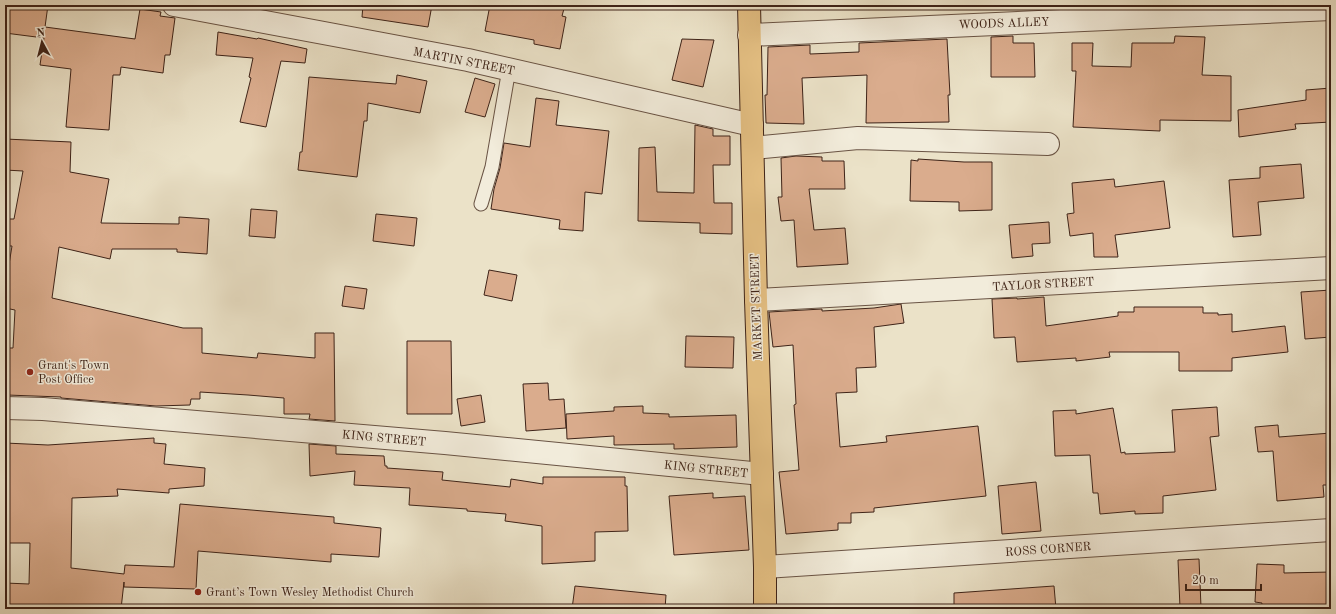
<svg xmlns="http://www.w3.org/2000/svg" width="1336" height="614" font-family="'Old Standard TT',serif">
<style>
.building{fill:#daac8d;stroke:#3e2318}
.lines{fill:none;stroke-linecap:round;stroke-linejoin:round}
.lane-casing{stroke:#695344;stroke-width:15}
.street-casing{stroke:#695344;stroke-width:24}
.primary-casing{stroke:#3e2318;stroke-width:24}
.lane{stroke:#f2ecdb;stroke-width:13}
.street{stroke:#f2ecdb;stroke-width:22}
.primary{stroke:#e6c184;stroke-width:22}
.poi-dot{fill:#8f2418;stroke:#f2ecdb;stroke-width:1.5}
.labels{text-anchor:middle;stroke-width:3;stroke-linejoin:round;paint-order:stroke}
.street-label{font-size:12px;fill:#3e2318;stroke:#f2ecdb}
.poi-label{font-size:12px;fill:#3e2318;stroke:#f2ecdb;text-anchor:start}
</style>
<rect width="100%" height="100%" fill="#ebe2c8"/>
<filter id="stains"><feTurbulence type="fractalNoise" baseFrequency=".005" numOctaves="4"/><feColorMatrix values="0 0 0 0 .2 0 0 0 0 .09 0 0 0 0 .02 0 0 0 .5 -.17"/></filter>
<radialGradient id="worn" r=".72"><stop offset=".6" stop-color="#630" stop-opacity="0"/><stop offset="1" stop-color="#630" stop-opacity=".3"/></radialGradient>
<g class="building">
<polygon points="8,5 48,5 45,27 135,39 140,9 161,12 160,16 175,18 170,55 165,55 163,73 121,67 120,75 113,75 109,130 66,127 71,69 40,65 44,38 5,33"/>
<polygon points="363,5 432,5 428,27 362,17"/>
<polygon points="490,5 565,5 562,16 566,17 560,49 534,44 534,40 485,31"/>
<polygon points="218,32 257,39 258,38 307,49 305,63 281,61 266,127 240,122 251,78 249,77 253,58 216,55"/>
<polygon points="1013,36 1013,43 1034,43 1035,77 991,77 991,37"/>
<polygon points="1175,36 1205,37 1202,75 1231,76 1231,121 1160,120 1160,131 1073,127 1076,71 1072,71 1072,43 1093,43 1092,66 1131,67 1132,43 1174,43"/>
<polygon points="682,39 714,40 703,87 672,80"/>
<polygon points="947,39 950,95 948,95 949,122 866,123 867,75 802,78 804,124 766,123 765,95 767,95 768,47 810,45 810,54 859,52 859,43"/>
<polygon points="397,75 427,81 420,113 368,103 367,121 364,121 357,177 298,170 300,152 302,152 309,77 396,84"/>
<polygon points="475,78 495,84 485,117 465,112"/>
<polygon points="1331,88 1331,122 1295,124 1296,129 1239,137 1238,110 1306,100 1306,90"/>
<polygon points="536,98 559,101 556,125 609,131 602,194 585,192 583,231 559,229 560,220 491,209 494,189 500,168 504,143 530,147"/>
<polygon points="695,125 713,129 713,136 730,136 730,165 713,165 714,203 732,203 732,234 700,233 700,223 638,221 639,148 655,147 657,192 694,193"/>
<polygon points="5,139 71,142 70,172 109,179 101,223 179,224 179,217 209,219 207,254 177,252 177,249 112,249 110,259 59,247 52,298 183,328 202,328 202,353 257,358 258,353 315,358 315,333 334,333 335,421 309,419 310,414 284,414 284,398 248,395 200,392 200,399 191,399 190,405 156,406 61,398 61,397 7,395 8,348 13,348 15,310 5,308 5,289 12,246 5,246 5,219 14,219 23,171 5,170"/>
<polygon points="796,156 822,157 822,161 844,161 845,189 809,189 814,230 845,228 848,264 797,267 794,220 781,221 778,197 782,197 781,158"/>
<polygon points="918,159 964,162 992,162 992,210 959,211 959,202 910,201 911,160 918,161"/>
<polygon points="1301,164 1304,198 1258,202 1261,235 1233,237 1229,180 1260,178 1260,167"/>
<polygon points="1114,179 1115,187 1164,181 1170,228 1115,235 1118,257 1094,257 1093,233 1070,236 1067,214 1074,213 1072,183"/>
<polygon points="251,209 277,211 275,238 249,236"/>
<polygon points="376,214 417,218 414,246 373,241"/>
<polygon points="1049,222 1050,243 1032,244 1033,256 1012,258 1009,225"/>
<polygon points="489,270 517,275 512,301 484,295"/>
<polygon points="345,286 367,289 364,309 342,306"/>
<polygon points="1331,290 1331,337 1305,339 1301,292"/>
<polygon points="1044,297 1046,326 1118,316 1118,312 1134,312 1134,307 1203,307 1203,313 1218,313 1218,315 1232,314 1232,332 1285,326 1288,352 1232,358 1232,371 1179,371 1179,352 1109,352 1110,357 1076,361 1076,358 1017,362 1015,337 994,338 992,299 1017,298 1017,299"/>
<polygon points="901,304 904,323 874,327 876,367 856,368 857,392 836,393 840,447 887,442 886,436 978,426 986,496 874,508 874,512 851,513 851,523 838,523 838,530 786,534 779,472 799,470 794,405 796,404 793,345 773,347 769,312 822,309 822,311 874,308"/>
<polygon points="686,336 734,337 733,368 685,367"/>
<polygon points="407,341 451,341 452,414 407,414"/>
<polygon points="548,383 549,400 564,399 566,428 526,431 523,384"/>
<polygon points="481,395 485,422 461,426 457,399"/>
<polygon points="643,406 643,413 669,414 669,417 736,415 737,447 674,449 674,444 614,445 614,436 567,439 566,414 614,411 614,407"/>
<polygon points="1217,407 1219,436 1210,437 1216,490 1163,496 1163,513 1135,514 1135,511 1100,514 1098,493 1093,493 1090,455 1055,456 1053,411 1076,410 1076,414 1113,408 1121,453 1125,452 1125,454 1175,452 1172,410"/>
<polygon points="1278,425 1279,437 1331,433 1331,485 1323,485 1324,497 1277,501 1273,451 1258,452 1255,427"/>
<polygon points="154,438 154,443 166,444 164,464 205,468 204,486 169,489 169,493 117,489 118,496 72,498 71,568 124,574 125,565 174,567 180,504 334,517 334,523 381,528 379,557 331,554 331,562 198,551 196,589 124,587 124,582 121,609 5,609 5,583 29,584 30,543 5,543 5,443 48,445"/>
<polygon points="309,444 336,446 336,454 384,456 385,466 387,466 387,468 443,472 442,480 510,487 511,479 543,484 543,477 625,477 625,486 627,486 628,531 595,532 595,561 542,564 542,526 505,521 506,514 467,511 467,509 409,505 410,488 354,485 355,471 310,476"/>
<polygon points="1036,482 1041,531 1002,534 998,486"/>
<polygon points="713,493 713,498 745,496 749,550 674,555 669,496"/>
<polygon points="1199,559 1201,607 1180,608 1178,560"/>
<polygon points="1257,564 1284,565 1284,573 1331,572 1331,609 1261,609 1262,603 1255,602"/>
<polygon points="575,586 666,595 665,609 572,609"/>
<polygon points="1054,586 1056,609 954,609 954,593"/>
</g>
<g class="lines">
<defs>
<polyline id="lane" points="481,204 492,167 509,69"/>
<g id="street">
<polyline points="174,5 468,60 752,125"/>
<polyline points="749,35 1331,9"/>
<polyline points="753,148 858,138 1048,144"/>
<polyline points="756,300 1331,268"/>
<polyline points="5,408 43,409 445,443 762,474"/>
<polyline points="765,567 1331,530"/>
</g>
<polyline id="primary" points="749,5 756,300 765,567 765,609"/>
</defs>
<use href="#lane" class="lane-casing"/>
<use href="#street" class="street-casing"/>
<use href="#primary" class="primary-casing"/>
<use href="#lane" class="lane"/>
<use href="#street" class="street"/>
<use href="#primary" class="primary"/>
</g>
<g class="poi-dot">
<circle cx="30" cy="372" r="4"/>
<circle cx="198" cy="592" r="4"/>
</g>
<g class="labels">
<g class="street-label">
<text transform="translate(1004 23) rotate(-2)" y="4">WOODS ALLEY</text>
<text transform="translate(464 61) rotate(11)" y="4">MARTIN STREET</text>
<text transform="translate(1043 284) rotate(-3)" y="4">TAYLOR STREET</text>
<text transform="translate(756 307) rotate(-92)" y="4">MARKET STREET</text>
<text transform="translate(384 438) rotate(5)" y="4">KING STREET</text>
<text transform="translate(706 469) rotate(6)" y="4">KING STREET</text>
<text transform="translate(1048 549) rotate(-4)" y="4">ROSS CORNER</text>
</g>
<g class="poi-label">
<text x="38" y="369">Grant's Town<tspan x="38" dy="14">Post Office</tspan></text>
<text x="206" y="596">Grant’s Town Wesley Methodist Church</text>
</g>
</g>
<rect width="1336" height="614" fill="none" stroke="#ebe2c8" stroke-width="20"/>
<rect x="6" y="6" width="1324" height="602" fill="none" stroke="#3e2318" stroke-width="2"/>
<rect x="10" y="10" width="1316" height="594" fill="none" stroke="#3e2318"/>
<g transform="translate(42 42) rotate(353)" stroke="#f2ecdb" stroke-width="3" paint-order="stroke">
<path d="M0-3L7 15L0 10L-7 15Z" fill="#3e2318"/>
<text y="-6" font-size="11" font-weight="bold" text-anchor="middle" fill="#3e2318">N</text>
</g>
<path d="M1186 584v6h75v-6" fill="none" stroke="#3e2318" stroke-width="2"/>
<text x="1192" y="584" font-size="12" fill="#3e2318" stroke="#f2ecdb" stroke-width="3" paint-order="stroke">20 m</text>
<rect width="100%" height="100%" filter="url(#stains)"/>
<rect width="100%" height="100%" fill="url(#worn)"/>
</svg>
